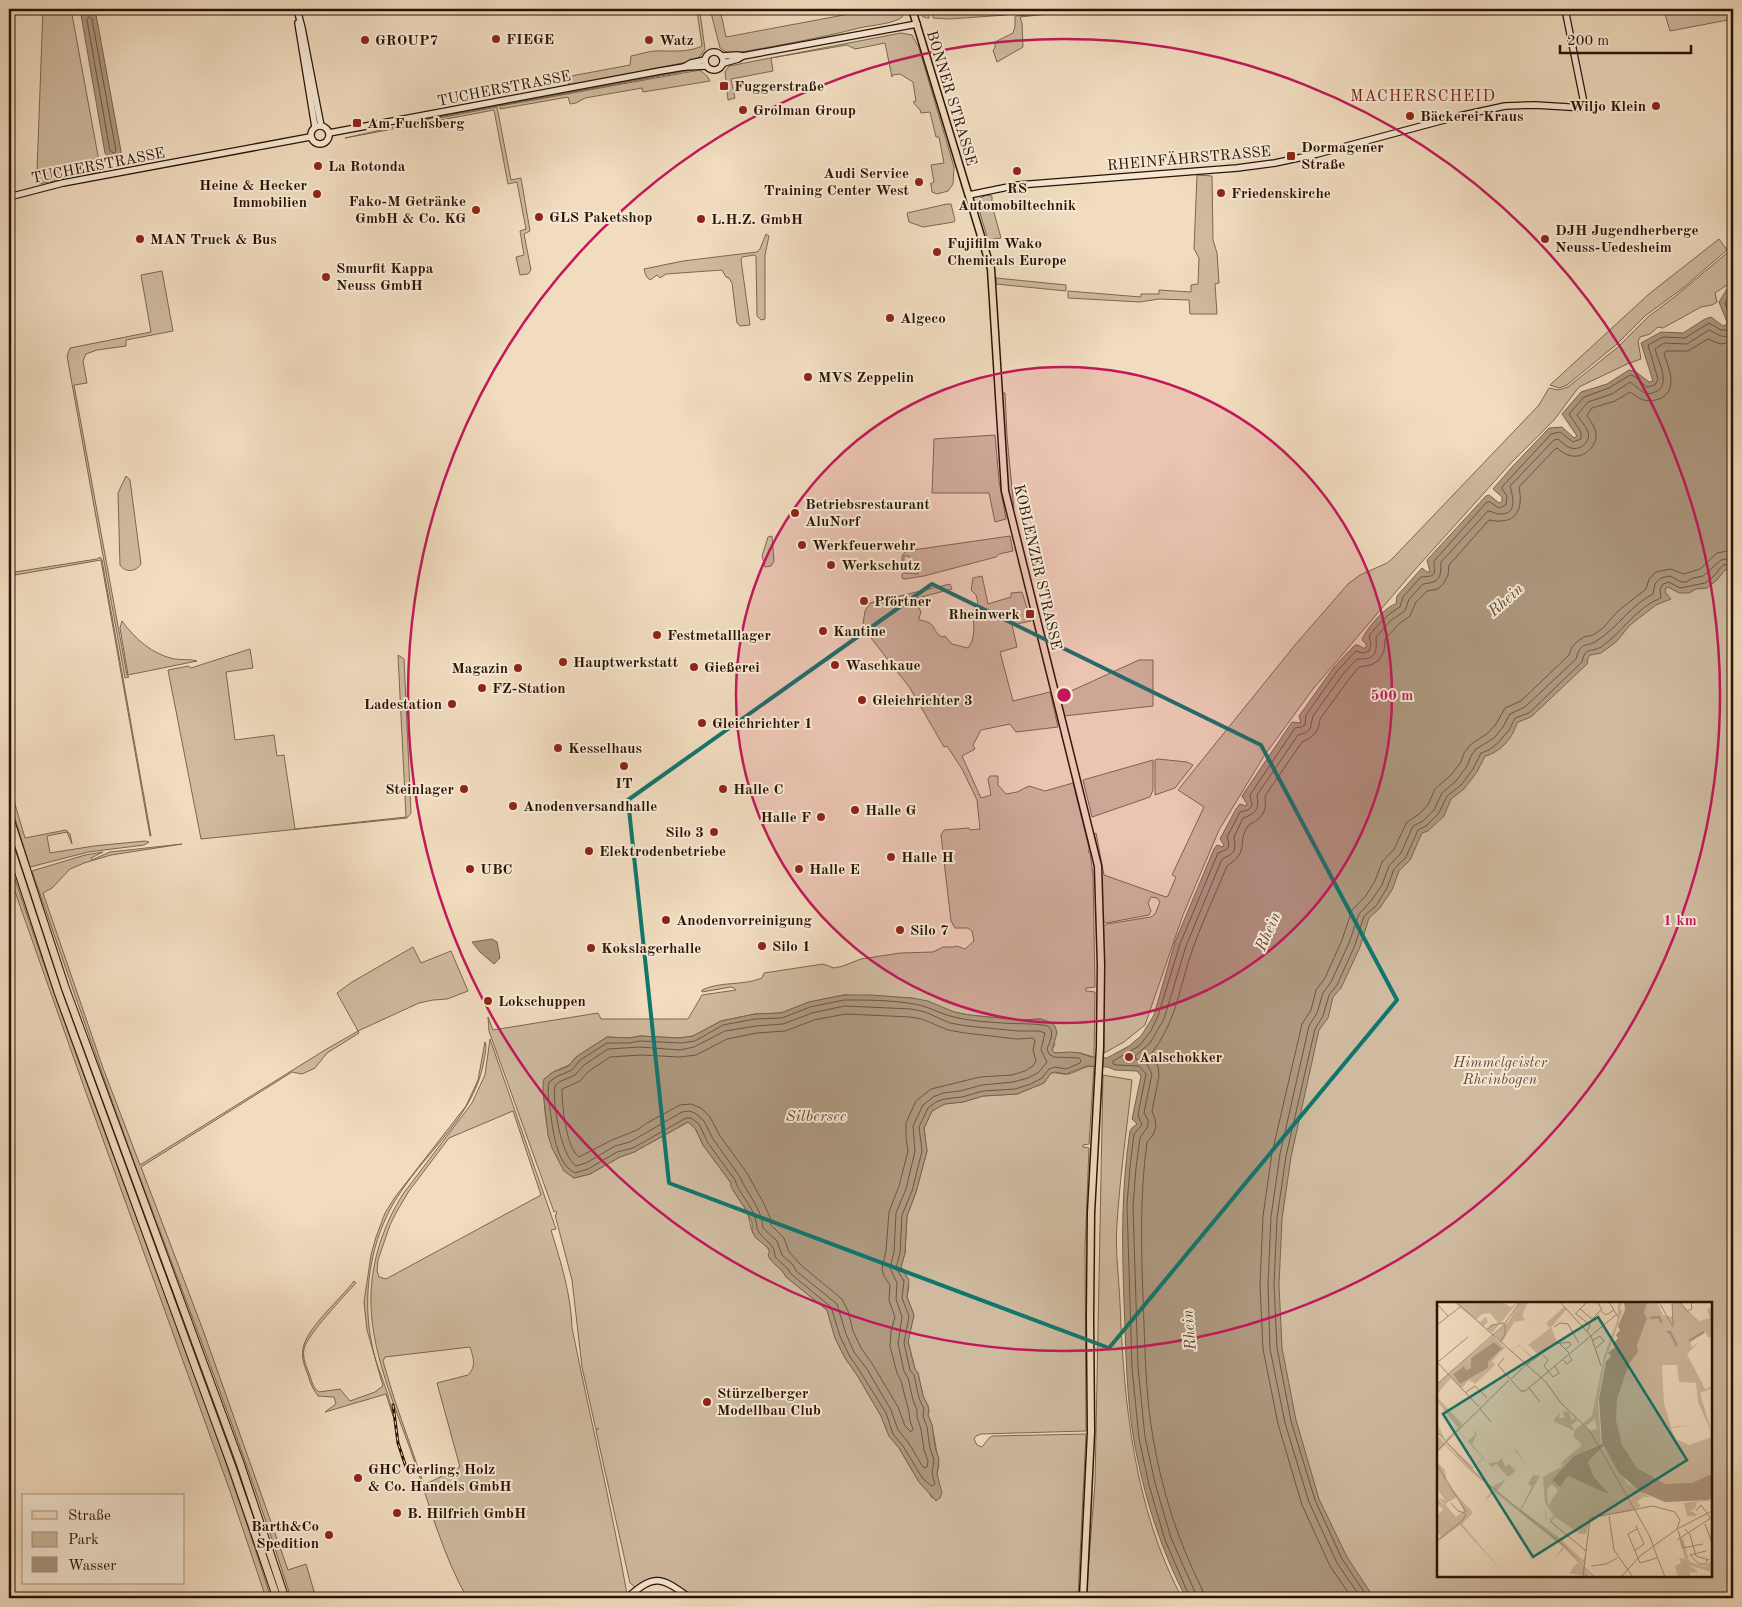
<svg xmlns="http://www.w3.org/2000/svg" width="1742" height="1607" font-family="'Old Standard TT',serif">
<style>
.green{fill:#cfba9f;stroke:#7c6651;fill-rule:evenodd}
.water{fill:#ad987f;stroke:#79634d}
.lines{fill:none;stroke-linecap:round;stroke-linejoin:round}
.shore{stroke:#6c5641;stroke-width:1}
.secondary-casing{stroke:#2a1303;stroke-width:8}
.primary-casing{stroke:#2a1303;stroke-width:9}
.highway-casing{stroke:#2a1303;stroke-width:9}
.secondary{stroke:#f6e8d5;stroke-width:5.5}
.primary{stroke:#f1dcbf;stroke-width:6}
.highway{stroke:#f1dcbf;stroke-width:7}
.rail-casing{stroke:#2a1303;stroke-width:3}
.rail{stroke:#f6e8d5;stroke-width:1;stroke-dasharray:4;stroke-linecap:butt}
.marked{fill:none;stroke:#0f766e;stroke-width:4;stroke-linejoin:round}
.ring{fill:none;stroke:#c2185b;stroke-width:2.5}
.poi-dot{fill:#8f2418;stroke:#f6e8d5;stroke-width:2}
.labels{text-anchor:middle;stroke-width:4;stroke-linejoin:round;paint-order:stroke}
.poi-label{font-size:15px;font-weight:bold;fill:#2a1303;stroke:#f6e8d5;text-anchor:start}
.street-label{font-size:15px;fill:#2a1303;stroke:#f6e8d5}
.park-label{font-size:15px;font-style:italic;fill:#644d3a;stroke:#f6e8d5}
.neighbourhood-label{font-size:16px;letter-spacing:1px;fill:#7a1f14;stroke:#f6e8d5}
.water-label{font-size:16px;font-style:italic;fill:#5e4835;stroke:#f6e8d5}
.inset-river{fill:none;stroke:#ad987f;stroke-width:2.5}
.inset-road{fill:none;stroke:#a18c74;stroke-width:1}
.view{fill:#0f766e;fill-opacity:0.15;stroke:#0f766e;stroke-width:2.5}
.inset-edge{fill:none;stroke:#2a1303;stroke-width:2.5}
.centre{fill:#c2185b;stroke:#f6e8d5;stroke-width:2.5}
.ring-label{font-size:15px;text-anchor:middle;font-weight:bold;fill:#c2185b;stroke:#f6e8d5;stroke-width:4;stroke-linejoin:round;paint-order:stroke}
</style>
<rect width="100%" height="100%" fill="#f1dcbf"/>
<filter id="stains"><feTurbulence type="fractalNoise" baseFrequency=".004" numOctaves="4"/><feColorMatrix values="0 0 0 0 .2 0 0 0 0 .09 0 0 0 0 .02 0 0 0 .5 -.17"/></filter>
<radialGradient id="worn" r=".72"><stop offset=".6" stop-color="#630" stop-opacity="0"/><stop offset="1" stop-color="#630" stop-opacity=".3"/></radialGradient>
<g class="green">
<polygon points="43,9 71,9 101,172 39,184 37,181 37,171"/>
<path d="M710 9H720L726 37 865 11V9H901L903 16C896 24 871 25 859 28 817 39 774 46 731 54L730 52H726L720 48Z"/>
<path d="M918 9H986L988 14C997 14 1004 12 1012 9L1006 15 949 19 933 18V12H929V18C922 18 920 15 918 9Z"/>
<polygon points="1692,9 1733,9 1733,19 1670,31 1665,14"/>
<path d="M697 11 700 13 705 49 697 60 572 85 569 84 566 70 571 76 630 65 631 56C641 54 652 50 662 51 676 51 689 52 702 46Z"/>
<polygon points="1058,13 1020,17 1022,23 1023,47 997,62 993,50 995,48 995,42 1013,33 1015,27 1015,16"/>
<polygon points="901,33 912,35 919,48 954,167 953,184 948,191 937,194 932,192 931,184 930,184 934,182 931,165 944,163 939,137 936,137 930,112 921,113 920,110 913,102 916,101 913,82 900,74 892,75 892,77 885,43 855,49 847,45 771,58 773,71 731,79 735,98 728,100 725,72 729,66"/>
<polygon points="698,68 698,69 395,125"/>
<polygon points="700,70 707,76 710,81 643,92 642,88 585,98 576,103 570,104 568,97 500,109 500,106"/>
<polygon points="497,107 511,180 521,178 530,231 524,234 531,270 528,274 520,275 516,257 524,255 520,231 526,229 517,182 508,184 494,110 345,138 412,123"/>
<polygon points="1197,175 1212,176 1213,240 1217,253 1219,283 1215,284 1217,314 1190,314 1189,300 1159,299 1140,302 1068,298 1068,291 1141,297 1141,294 1159,294 1159,290 1191,292 1191,285 1198,284 1199,258 1194,249"/>
<polygon points="987,195 992,196 992,205 1001,238 988,240 980,213 978,199"/>
<polygon points="947,204 951,204 955,220 954,222 923,227 909,222 907,213"/>
<polygon points="766,234 769,236 765,255 765,319 761,320 757,316 756,256 754,255 742,257 741,260 750,325 740,326 737,323 732,283 729,278 726,277 722,270 666,274 660,278 657,275 650,280 646,276 644,269 683,261 757,252 760,249"/>
<polygon points="1719,239 1727,250 1683,288 1645,316 1617,344 1567,385 1559,388 1550,385 1649,294"/>
<polygon points="1733,248 1733,281 1715,293 1717,302 1712,305 1701,307 1663,328 1658,327 1650,334 1640,337 1638,341 1641,359 1627,364 1579,387 1554,420 1511,463 1411,574 1313,689 1264,756 1219,830 1183,915 1145,1025 1124,1042 1104,1053 1103,927 1107,924 1151,917 1155,914 1160,902 1157,898 1151,897 1148,903 1151,911 1149,915 1106,923 1103,921 1100,864 1094,834 1096,833 1104,875 1166,897 1168,896 1176,877 1172,875 1204,807 1178,790 1295,645 1348,584 1360,575 1387,563 1392,559 1539,405 1549,388 1558,390 1568,387 1618,347 1648,317 1677,295"/>
<polygon points="162,271 173,331 126,340 126,346 97,350 86,354 83,361 87,383 74,385 127,675 129,677 125,678 67,356 70,348 151,332 141,275"/>
<polygon points="996,278 1066,285 1066,291 996,284"/>
<polygon points="1001,393 1005,393 1007,436 1014,509 1012,509 1008,490"/>
<polygon points="995,435 999,481 1006,519 995,522 989,493 932,493 934,439"/>
<path d="M1733 436V1598H1301L1287 1575 1262 1035ZM1438 1303H1711V1576H1438Z"/>
<path d="M126 476 130 480 141 564C136 572 125 573 120 565L118 493Z"/>
<polygon points="772,536 774,561 771,566 765,567 762,556 768,537"/>
<polygon points="1010,536 1013,551 999,554 996,557 924,576 904,579 902,578 902,574 904,573 918,574 918,566 910,568 909,556 904,556 904,570 902,570 902,556 906,551"/>
<polygon points="100,557 102,560 151,836 150,836 101,560 9,576 9,573 97,559"/>
<path d="M982 576 988 604 1011 597V593L1022 592 1031 621 1012 625 1017 647 1000 652 1013 701 1050 692 1058 727 1016 732 1010 724 981 730 973 745 975 749 962 756 981 798 991 795 988 779 990 776H998V785L1006 794 1017 792 1029 786 1045 791 1073 783 1089 848V851L1088 852H1090L1093 875 1095 987 1086 988V991L1095 992 1094 1057 1080 1053H1055L1052 1050 1055 1044 1041 1019 1019 1020 969 1015 954 1012 912 998 844 995 809 1002 781 1013 755 1014 721 1021 693 1036 680 1038 640 1036 629 1038 607 1037 576 1057 569 1065 553 1072 545 1079C541 1106 549 1163 574 1178L590 1174 620 1157 634 1152 688 1122 695 1128 703 1145 731 1183C731 1190 742 1203 746 1210 751 1219 749 1229 755 1236 762 1245 772 1246 769 1258L784 1273 786 1277 827 1310 835 1338 845 1358 857 1375 881 1416 889 1436 899 1448 919 1482 928 1491 932 1498 938 1479 937 1474 939 1465 932 1425 928 1415 929 1411 928 1406 923 1396 918 1373 915 1369 908 1341 914 1315 907 1297 909 1286 901 1267 905 1253 907 1216 916 1192 927 1151 924 1128 932 1111 938 1107 945 1104 963 1102 983 1096 1017 1094 1044 1083 1051 1073C1057 1072 1062 1075 1068 1074 1078 1072 1083 1066 1094 1066L1089 1144 1083 1145V1147L1089 1148 1085 1249 1086 1431 981 1434 976 1436 974 1439 977 1445 982 1447 989 1438 992 1436 1086 1434 1078 1598H693C672 1583 661 1570 635 1587L630 1583 596 1431 599 1428 596 1430 582 1367 572 1280 555 1215 557 1214 556 1211 554 1212 489 1031 488 1017 493 1030 598 1013 601 1019H688L702 995 736 990 734 988 731 987 702 992V990C721 981 743 986 762 978L764 973 823 964 834 968 843 966 861 959 900 953 933 952 943 947H953L957 946 965 949 974 941 972 931 968 928H955L951 921 941 835 944 830 969 828 970 830 980 829 977 800 962 769 947 746 944 747 910 688 871 638 863 624 865 611 870 603 950 584 952 589 914 599 921 612 919 618V620C939 623 930 630 942 637L945 636 952 644 968 648C975 640 975 624 972 613L978 603 976 595 971 590 973 578Z"/>
<path d="M122 621C135 639 152 654 174 659 182 660 191 659 197 661L128 675 120 628Z"/>
<polygon points="250,649 253,668 226,672 235,740 274,735 277,756 284,755 295,829 406,817 398,655 404,659 411,813 407,818 201,839 168,670 189,666 191,668"/>
<polygon points="1139,660 1153,660 1153,706 1064,716 1060,696"/>
<polygon points="1158,759 1187,762 1193,765 1175,788 1155,795 1155,760"/>
<polygon points="1153,760 1153,790 1150,797 1092,817 1083,780"/>
<polygon points="9,784 25,838 66,830 70,834 72,844 67,832 47,836 50,853 94,846 145,841 149,842 144,845 88,852 30,867 9,799"/>
<path d="M182 844 111 855 84 863 70 869 52 888 43 893 103 1068 140 1165 325 1050 358 1031 337 993 352 982 413 947 421 963 451 951 468 991 447 999 433 1000 419 1003 358 1031 359 1033 327 1053 315 1068 302 1074 292 1072 141 1167 203 1330 288 1570 306 1564 316 1598H291C245 1451 187 1305 133 1159 98 1064 65 965 32 871L85 855 103 852 91 858 92 860 110 852Z"/>
<path d="M14 876C94 1119 194 1355 271 1598H266L230 1491 84 1087 13 886 9 887V878Z"/>
<path d="M490 1039 556 1229 551 1230C561 1263 571 1294 572 1328 590 1417 611 1505 627 1594L622 1598H467C443 1555 430 1507 414 1460 396 1408 369 1349 371 1295 372 1259 384 1224 403 1194L472 1103 485 1075ZM513 1111 541 1195 386 1279 379 1277 377 1271 378 1260 390 1225 397 1211 409 1191 449 1138ZM470 1347C473 1357 477 1366 468 1375L437 1383 460 1467 424 1485 394 1398 383 1361 385 1357Z"/>
<path d="M485 1042C487 1047 485 1054 484 1060 476 1113 428 1150 400 1193 387 1212 378 1234 373 1256 365 1292 366 1326 376 1361 382 1379 390 1397 393 1416L386 1394 325 1412 336 1404 334 1397 318 1396C313 1389 310 1383 308 1375 305 1367 301 1358 303 1349 306 1328 341 1299 354 1281L356 1283C345 1295 306 1336 304 1349 302 1358 307 1368 310 1376 312 1382 313 1388 319 1392L340 1389 350 1401 375 1392 383 1386 367 1330 364 1302 371 1255 376 1237 385 1213 395 1197 466 1106 478 1080Z"/>
<path d="M1103 1075 1132 1080C1127 1128 1120 1176 1117 1224 1115 1250 1119 1278 1120 1304 1124 1404 1134 1508 1182 1598H1086L1095 1483Z"/>
</g>
<g class="water">
<polygon points="80,9 95,9 121,151 120,157 109,158 105,153"/>
<path d="M1733 286V569L1725 570 1717 580 1707 588 1696 589 1689 593H1679L1668 587 1666 588 1665 592 1671 599 1656 605 1630 625 1616 642 1601 653 1590 655 1588 658 1587 664 1531 717 1518 722C1516 725 1515 729 1513 733 1508 743 1496 754 1485 756L1477 772 1464 789 1451 799 1444 816 1428 831 1422 833 1410 860 1399 871 1392 890 1379 909 1369 918 1360 947 1341 988 1333 997 1328 1018 1319 1030 1291 1157 1282 1219 1279 1285 1282 1348 1296 1420 1319 1499 1347 1557 1374 1598H1186C1160 1548 1144 1496 1134 1441 1126 1395 1126 1347 1124 1301 1122 1243 1121 1190 1130 1131L1132 1128 1137 1124 1132 1119 1141 1076 1137 1071 1115 1070 1108 1067 1087 1066 1066 1074 1055 1072 1051 1073 1044 1083 1017 1094 983 1096 963 1102 945 1104 932 1111 924 1128 927 1151 916 1192 907 1216 905 1253 901 1267 909 1280 907 1297 914 1315 908 1342 915 1369 918 1373 923 1396 928 1406 929 1411 928 1415 932 1425 935 1447 939 1459 937 1474 942 1493 940 1498 936 1501 919 1482 899 1448 889 1436 881 1416 857 1375 845 1358 835 1338 827 1310 786 1277C782 1268 771 1264 768 1254L770 1252 768 1248 755 1237 752 1230V1223L746 1210 731 1187V1183L703 1145 695 1128 688 1122 634 1152 620 1157 590 1174 574 1178 564 1171 552 1148 548 1135 543 1091V1083L544 1079 553 1072 569 1066 576 1057 607 1037 629 1038 640 1036 680 1038 693 1036 721 1021 755 1014 781 1013 809 1002 844 995H871L912 998 928 1001 954 1012 969 1015 1019 1020 1041 1019 1050 1022 1055 1026 1057 1033 1052 1050 1055 1053 1070 1052 1080 1053 1091 1057 1107 1058 1129 1046 1141 1036 1154 1015 1175 942 1214 849 1217 845 1223 847 1224 845 1220 839 1236 809 1240 804 1246 806 1247 804 1242 796 1292 722 1301 723 1299 716 1334 667 1355 645H1358L1363 648H1366V644L1362 640C1364 631 1387 605 1396 604L1397 596 1422 568 1427 572H1430L1427 560 1486 496 1489 495 1499 503 1502 502V497L1493 489 1512 467 1549 428 1562 427 1574 438 1577 436 1562 414 1581 392 1607 384 1629 370 1636 372 1649 382 1653 381 1641 343 1661 332 1683 333 1705 319 1711 317 1723 326 1726 325 1727 322 1719 302 1727 289Z"/>
<polygon points="492,939 497,942 500,958 494,964 480,952 472,942"/>
</g>
<g class="lines">
<g class="shore">
<polygon points="89,17 92,19 116,151 114,153 110,151 87,20"/>
<path d="M845 1000C867 1000 892 1000 914 1004 928 1006 940 1014 954 1017 970 1021 987 1022 1003 1023 1013 1024 1044 1023 1049 1027 1055 1033 1049 1043 1047 1049L1049 1054 1054 1057 1079 1058 1081 1060 1080 1063 1066 1069 1055 1067 1049 1069 1042 1078 1031 1084 1015 1089 983 1091 962 1097 944 1099 936 1102 928 1108 919 1127 922 1151 912 1191 902 1215 900 1253 896 1268 904 1281 902 1298 909 1316 904 1343 910 1370 914 1375 919 1398 924 1409 923 1416 927 1427 930 1448 934 1460 932 1474 935 1484 932 1486 923 1479 903 1446 893 1434 886 1413 861 1373 849 1355 840 1336 831 1307 791 1274 788 1269 775 1257C775 1243 765 1242 759 1232 756 1228 757 1225 756 1221 753 1206 739 1194 735 1180L708 1143 699 1124 691 1118H686L633 1148 617 1152 588 1169 575 1173C555 1163 553 1128 550 1109 549 1100 547 1092 549 1082L556 1077 572 1070 580 1060 607 1043H629L640 1041 681 1043 695 1041 723 1025 755 1019 782 1018 810 1007Z"/>
<path d="M845 1006 911 1009 925 1012 950 1023 967 1026 1018 1031H1039L1045 1033 1041 1050 1047 1062 1039 1072 1028 1078 1013 1082 982 1085 960 1091 943 1093 933 1097 923 1105 913 1126 915 1151 906 1189 896 1213 894 1252 890 1268 897 1283 896 1299 902 1317 898 1344 904 1371 908 1378 913 1400 917 1410V1417L921 1429 924 1450 928 1461 927 1467 925 1468 923 1467 908 1442 898 1430 891 1410 867 1369 854 1352 846 1334 837 1304 796 1271 793 1265 782 1255 777 1241 763 1228C762 1208 747 1194 740 1177L713 1139 704 1121 695 1113 689 1111 682 1112 630 1142 615 1146 586 1163 576 1166C561 1156 552 1102 555 1086L559 1082 575 1075 584 1065 608 1049 640 1047 680 1050 694 1047 725 1031 756 1026 783 1024 812 1013Z"/>
<path d="M846 1014 910 1017 922 1019 948 1030 965 1033 1017 1039 1033 1038 1035 1041 1033 1050 1036 1061 1033 1066 1025 1071 1012 1075 980 1077 931 1089 916 1101 906 1123V1139L908 1151 899 1186 889 1212 886 1251 882 1269 884 1276 890 1285 889 1300 895 1317 891 1331 890 1346 897 1373 901 1381 909 1412 910 1421 913 1429 911 1432 905 1426 898 1407 873 1365 861 1348 853 1331 848 1311 842 1299 802 1266 789 1252 784 1238 771 1225 770 1217 763 1202 747 1173 720 1136 710 1117 701 1108 691 1104 680 1105 647 1123 637 1130 612 1140 579 1157C566 1148 562 1105 562 1089L580 1081 589 1071 610 1057 641 1055 680 1057 696 1055 727 1039 757 1033 785 1031 814 1020Z"/>
<path d="M1190 1598 1165 1540 1149 1485 1139 1438 1132 1368 1127 1205 1130 1167 1134 1134 1142 1125 1138 1115 1146 1074 1139 1066 1116 1065 1113 1064V1061L1139 1046 1151 1031 1158 1016 1180 944 1218 853C1228 849 1231 850 1227 837L1240 812 1248 810 1252 806 1250 795 1295 728 1301 727 1305 725 1306 715 1338 670 1356 651 1363 653 1369 651 1371 644 1369 636C1378 625 1387 614 1400 607L1403 597 1421 577C1438 576 1434 575 1434 561L1487 502H1490L1499 508 1506 505 1507 496 1502 489V487L1551 434 1560 432 1573 442 1581 439V432L1569 414 1584 397 1609 388 1630 375 1634 376 1647 387 1655 385 1658 379 1648 345 1663 337 1685 338 1709 323 1721 330H1728L1732 322 1725 303 1733 292"/>
<path d="M1196 1598 1195 1592 1171 1538 1155 1483 1145 1437 1138 1367 1133 1206 1136 1168 1140 1138 1148 1126V1120L1144 1113 1152 1074 1147 1064 1136 1059 1135 1056 1150 1043 1164 1019 1186 946 1222 859 1230 855 1234 851 1235 845 1234 837 1243 818C1257 813 1259 809 1257 795L1298 735 1305 733 1310 729 1313 716 1343 674 1357 659C1376 660 1377 653 1376 637L1390 621 1405 611 1409 599 1423 584C1440 582 1441 578 1441 562L1488 511C1492 511 1495 514 1499 514 1518 515 1513 497 1510 486L1554 440 1558 439C1562 442 1566 447 1571 448 1581 451 1591 441 1588 432 1586 426 1580 420 1577 415L1588 402 1612 394 1630 382C1635 385 1638 389 1643 392 1647 394 1651 394 1655 392 1672 386 1658 361 1655 349L1664 343 1687 344 1709 330C1718 334 1723 340 1733 334"/>
<path d="M1204 1598 1202 1589C1178 1541 1162 1491 1153 1438 1145 1392 1145 1344 1143 1297 1141 1245 1140 1194 1147 1142L1153 1135 1156 1127 1155 1119 1152 1111 1159 1076 1158 1066 1150 1055C1177 1022 1179 987 1193 948 1203 920 1216 893 1227 866 1251 850 1236 843 1248 826 1250 823 1254 823 1257 820 1266 814 1266 805 1265 796L1302 742C1314 737 1319 731 1320 719L1349 679 1359 667 1371 665 1379 660 1384 651 1385 639 1400 623 1410 616 1416 602 1427 591 1438 589 1444 583 1448 575 1449 565 1489 520C1493 520 1497 522 1501 521 1521 520 1522 502 1519 487L1555 449 1557 448C1562 452 1566 455 1572 456 1585 458 1597 446 1596 434 1595 426 1590 421 1587 415L1592 408 1615 401 1630 392C1634 394 1638 398 1643 400 1648 401 1654 401 1659 399 1679 391 1669 369 1664 354L1666 351H1688L1708 339 1720 344 1733 342"/>
<polyline points="1352,1598 1330,1566 1302,1505 1278,1424 1263,1349 1260,1285 1263,1216 1272,1153 1302,1024 1311,1010 1316,990 1325,978 1342,940 1352,910 1365,897 1375,881 1382,862 1394,849 1407,822 1419,814 1428,805 1435,789 1451,775 1461,762 1464,753 1470,745 1488,733 1496,724 1505,708 1521,701 1569,655 1572,647 1578,641 1584,637 1593,635 1603,628 1618,611 1646,589 1649,579 1656,572 1670,569 1684,574 1700,569 1717,553 1733,550"/>
<path d="M1361 1598 1337 1563 1309 1502 1285 1423 1270 1349 1268 1285 1271 1217 1280 1154 1309 1026 1317 1013 1323 993 1331 982 1349 943 1359 914 1371 901 1382 885 1389 866 1401 853 1413 826 1423 821 1434 810 1442 793 1456 781 1467 766 1471 756 1476 749 1494 738 1503 727 1510 714 1525 707 1576 659C1581 640 1587 648 1598 640 1618 627 1631 605 1653 594L1655 584 1661 578 1670 576 1681 582H1686L1693 578 1703 576 1721 560 1733 558"/>
<path d="M1368 1598 1342 1559 1315 1500 1291 1421 1277 1348 1274 1285 1277 1218 1286 1156 1315 1029 1323 1016 1329 995 1337 985 1355 945 1364 916 1376 906 1387 888 1394 869 1406 857 1418 830 1426 826 1439 813 1447 796 1461 785 1473 769 1481 753 1489 750 1498 743 1509 730 1515 718 1529 713 1582 662C1585 646 1591 653 1601 647 1623 632 1636 607 1661 598L1660 589 1663 584 1669 582 1680 588 1705 583 1713 577 1723 565 1733 564"/>
</g>
<defs>
<g id="secondary">
<polyline points="297,9 302,28 321,126"/>
<polyline points="298,23 315,127"/>
<circle cx="714" cy="61" r="9"/>
<polyline points="722,56 737,55 743,56 917,24"/>
<polyline points="724,63 738,59 743,56"/>
<polyline points="684,67 691,63 705,60"/>
<circle cx="320" cy="135" r="9"/>
<polyline points="329,133 660,71 684,67 706,66"/>
<polyline points="969,195 1018,185 1237,168 1275,163 1317,154 1459,116 1505,106 1535,105 1585,108 1565,9"/>
<polyline points="9,197 63,183 310,137"/>
<path d="M627 1598C655 1573 661 1577 690 1598"/>
</g>
<polyline id="primary" points="912,9 991,269 1005,491 1098,866 1101,965 1100,1047 1091,1213 1090,1317 1091,1432 1083,1598"/>
<g id="highway">
<polyline points="9,816 65,987 240,1463 285,1598"/>
<polyline points="9,843 58,992 232,1467 277,1598"/>
</g>
</defs>
<use href="#secondary" class="secondary-casing"/>
<use href="#primary" class="primary-casing"/>
<use href="#highway" class="highway-casing"/>
<use href="#secondary" class="secondary"/>
<use href="#primary" class="primary"/>
<use href="#highway" class="highway"/>
<defs>
<polyline id="rail" points="393,1405 398,1443 408,1473"/>
</defs>
<use href="#rail" class="rail-casing"/>
<use href="#rail" class="rail"/>
</g>
<path class="marked" d="M932 584 1261 745 1397 1000 1109 1348 669 1183 628 800Z"/>
<circle cx="1064" cy="695" r="328" fill="#c2185b" fill-opacity=".12"/>
<g class="ring">
<circle cx="1064" cy="695" r="328"/>
<circle cx="1064" cy="695" r="656"/>
</g>
<g class="poi-dot">
<circle cx="496" cy="39" r="5"/>
<circle cx="365" cy="40" r="5"/>
<circle cx="649" cy="40" r="5"/>
<rect x="719" y="81" width="10" height="10" rx="2.5"/>
<circle cx="1656" cy="106" r="5"/>
<circle cx="743" cy="110" r="5"/>
<circle cx="1410" cy="116" r="5"/>
<rect x="352" y="118" width="10" height="10" rx="2.5"/>
<rect x="1286" y="151" width="10" height="10" rx="2.5"/>
<circle cx="318" cy="166" r="5"/>
<circle cx="1017" cy="171" r="5"/>
<circle cx="919" cy="182" r="5"/>
<circle cx="1221" cy="193" r="5"/>
<circle cx="317" cy="194" r="5"/>
<circle cx="476" cy="210" r="5"/>
<circle cx="539" cy="217" r="5"/>
<circle cx="701" cy="219" r="5"/>
<circle cx="140" cy="239" r="5"/>
<circle cx="1545" cy="239" r="5"/>
<circle cx="937" cy="252" r="5"/>
<circle cx="326" cy="277" r="5"/>
<circle cx="890" cy="318" r="5"/>
<circle cx="808" cy="377" r="5"/>
<circle cx="795" cy="513" r="5"/>
<circle cx="802" cy="545" r="5"/>
<circle cx="831" cy="565" r="5"/>
<circle cx="864" cy="601" r="5"/>
<rect x="1025" y="609" width="10" height="10" rx="2.5"/>
<circle cx="823" cy="631" r="5"/>
<circle cx="657" cy="635" r="5"/>
<circle cx="563" cy="662" r="5"/>
<circle cx="835" cy="665" r="5"/>
<circle cx="694" cy="667" r="5"/>
<circle cx="518" cy="668" r="5"/>
<circle cx="482" cy="688" r="5"/>
<circle cx="862" cy="700" r="5"/>
<circle cx="452" cy="704" r="5"/>
<circle cx="702" cy="723" r="5"/>
<circle cx="558" cy="748" r="5"/>
<circle cx="624" cy="766" r="5"/>
<circle cx="464" cy="789" r="5"/>
<circle cx="723" cy="789" r="5"/>
<circle cx="513" cy="806" r="5"/>
<circle cx="855" cy="810" r="5"/>
<circle cx="821" cy="817" r="5"/>
<circle cx="714" cy="832" r="5"/>
<circle cx="589" cy="851" r="5"/>
<circle cx="891" cy="857" r="5"/>
<circle cx="470" cy="869" r="5"/>
<circle cx="799" cy="869" r="5"/>
<circle cx="666" cy="920" r="5"/>
<circle cx="900" cy="930" r="5"/>
<circle cx="762" cy="946" r="5"/>
<circle cx="591" cy="948" r="5"/>
<circle cx="488" cy="1001" r="5"/>
<circle cx="1129" cy="1057" r="5"/>
<circle cx="707" cy="1402" r="5"/>
<circle cx="358" cy="1478" r="5"/>
<circle cx="397" cy="1513" r="5"/>
<circle cx="329" cy="1535" r="5"/>
</g>
<g class="labels">
<g class="poi-label">
<text x="506" y="44">FIEGE</text>
<text x="375" y="45">GROUP7</text>
<text x="659" y="45">Watz</text>
<text x="734" y="91">Fuggerstraße</text>
<text x="1646" y="111" text-anchor="end">Wiljo Klein</text>
<text x="753" y="115">Grolman Group</text>
<text x="1420" y="121">Bäckerei Kraus</text>
<text x="367" y="128">Am Fuchsberg</text>
<text x="1301" y="152">Dormagener<tspan x="1301" dy="17">Straße</tspan></text>
<text x="328" y="171">La Rotonda</text>
<text x="909" y="178" text-anchor="end">Audi Service<tspan x="909" dy="17">Training Center West</tspan></text>
<text x="307" y="190" text-anchor="end">Heine &amp; Hecker<tspan x="307" dy="17">Immobilien</tspan></text>
<text x="1017" y="193" text-anchor="middle">RS<tspan x="1017" dy="17">Automobiltechnik</tspan></text>
<text x="1231" y="198">Friedenskirche</text>
<text x="466" y="206" text-anchor="end">Fako-M Getränke<tspan x="466" dy="17">GmbH &amp; Co. KG</tspan></text>
<text x="549" y="222">GLS Paketshop</text>
<text x="711" y="224">L.H.Z. GmbH</text>
<text x="1555" y="235">DJH Jugendherberge<tspan x="1555" dy="17">Neuss-Uedesheim</tspan></text>
<text x="150" y="244">MAN Truck &amp; Bus</text>
<text x="947" y="248">Fujifilm Wako<tspan x="947" dy="17">Chemicals Europe</tspan></text>
<text x="336" y="273">Smurfit Kappa<tspan x="336" dy="17">Neuss GmbH</tspan></text>
<text x="900" y="323">Algeco</text>
<text x="818" y="382">MVS Zeppelin</text>
<text x="805" y="509">Betriebsrestaurant<tspan x="805" dy="17">AluNorf</tspan></text>
<text x="812" y="550">Werkfeuerwehr</text>
<text x="841" y="570">Werkschutz</text>
<text x="874" y="606">Pförtner</text>
<text x="1020" y="619" text-anchor="end">Rheinwerk</text>
<text x="833" y="636">Kantine</text>
<text x="667" y="640">Festmetalllager</text>
<text x="573" y="667">Hauptwerkstatt</text>
<text x="845" y="670">Waschkaue</text>
<text x="704" y="672">Gießerei</text>
<text x="508" y="673" text-anchor="end">Magazin</text>
<text x="492" y="693">FZ-Station</text>
<text x="872" y="705">Gleichrichter 3</text>
<text x="442" y="709" text-anchor="end">Ladestation</text>
<text x="712" y="728">Gleichrichter 1</text>
<text x="568" y="753">Kesselhaus</text>
<text x="624" y="788" text-anchor="middle">IT</text>
<text x="454" y="794" text-anchor="end">Steinlager</text>
<text x="733" y="794">Halle C</text>
<text x="523" y="811">Anodenversandhalle</text>
<text x="865" y="815">Halle G</text>
<text x="811" y="822" text-anchor="end">Halle F</text>
<text x="704" y="837" text-anchor="end">Silo 3</text>
<text x="599" y="856">Elektrodenbetriebe</text>
<text x="901" y="862">Halle H</text>
<text x="480" y="874">UBC</text>
<text x="809" y="874">Halle E</text>
<text x="676" y="925">Anodenvorreinigung</text>
<text x="910" y="935">Silo 7</text>
<text x="772" y="951">Silo 1</text>
<text x="601" y="953">Kokslagerhalle</text>
<text x="498" y="1006">Lokschuppen</text>
<text x="1139" y="1062">Aalschokker</text>
<text x="717" y="1398">Stürzelberger<tspan x="717" dy="17">Modellbau Club</tspan></text>
<text x="368" y="1474">GHC Gerling, Holz<tspan x="368" dy="17">&amp; Co. Handels GmbH</tspan></text>
<text x="407" y="1518">B. Hilfrich GmbH</text>
<text x="319" y="1531" text-anchor="end">Barth&amp;Co<tspan x="319" dy="17">Spedition</tspan></text>
</g>
<g class="street-label">
<text transform="translate(504 88) rotate(-11)" y="5">TUCHERSTRASSE</text>
<text transform="translate(952 98) rotate(73)" y="5">BONNER STRASSE</text>
<text transform="translate(1189 158) rotate(-5)" y="5">RHEINFÄHRSTRASSE</text>
<text transform="translate(98 165) rotate(-11)" y="5">TUCHERSTRASSE</text>
<text transform="translate(1038 567) rotate(77)" y="5">KOBLENZER STRASSE</text>
</g>
<g class="park-label">
<text x="1500" y="1067">Himmelgeister<tspan x="1500" dy="17">Rheinbogen</tspan></text>
</g>
<g class="neighbourhood-label">
<text x="1423" y="101">MACHERSCHEID</text>
</g>
<g class="water-label">
<text transform="translate(1505 599) rotate(-42)" y="6">Rhein</text>
<text transform="translate(1267 931) rotate(-66)" y="6">Rhein</text>
<text x="816" y="1121">Silbersee</text>
<text transform="translate(1188 1330) rotate(-95)" y="6">Rhein</text>
</g>
</g>
<g transform="translate(1437 1302)">
<rect width="275" height="275" fill="#f1dcbf"/>
<path d="M16 0 23 4 19 0H65L74 5 81 0 55 31 51 28 54 24 50 27H49L40 19 43 20 49 15 51 20 46 24 49 27 55 22H62L53 11 45 12 39 18ZM83 0H91L85 13 88 18 77 20 65 40 74 48 82 43 98 57 102 53 91 43 113 26 109 21 127 5 130 7 114 25 120 40 98 57V62L97 56 91 63 57 33 72 19ZM81 44 84 45 96 58 89 61 83 57 75 48ZM181 0H185L183 8H186L168 59 161 100 164 142 137 154 115 178 123 185 131 174 173 193 157 175 151 160 167 145 190 181 213 195H206L200 200 204 204 194 209 153 216 149 232H143L118 215 114 220V218H112L109 217 108 215V213L109 206V216L112 218 117 214 108 201 106 175 124 165 125 160 145 143 136 134 138 129 118 120 117 117 123 111 122 116H128L126 109 132 110 135 118 138 115 140 119 134 123 138 128 145 122 153 129 160 127 158 117 149 124 146 121 155 114 167 54 181 16ZM114 182 121 188 111 204 110 188ZM199 0H220L226 13 235 15V1L242 0 262 19 273 16 270 7 275 6V35H271L268 30 253 39 255 45 264 38 250 52 268 87 275 84V87L269 88 275 100 269 89 263 91 275 132 261 100 259 81 242 80 240 63H225L227 101 234 125 260 123 234 126 239 137 252 143 275 135V184L249 191 195 170 174 121ZM56 34 68 46 55 59 58 63 38 82 32 78 24 87 27 90 14 76 1 91V96L25 122 21 128 31 139 38 133 36 127 40 132 35 142 51 161 61 160 65 156 68 165 72 162 79 169 88 162 77 147H79L88 162 71 175 59 162 55 165 66 178 47 156 35 167 55 185 69 177 60 189 83 208 95 184 91 182 96 173 103 174 84 208 120 234 146 258 149 252 148 263 47 179 23 155 0 129V124L3 130 0 120 8 138 21 126 0 99V82ZM57 40 65 48 51 60V66L23 82 16 72 23 67 27 69 26 65 29 68 34 66V56ZM20 128 46 156 36 165 10 140ZM0 133 46 180 108 229 131 250 144 262 152 272 151 275 132 271 140 261 146 265 127 247 116 258 126 245 57 190 47 200 55 188 30 166 8 143 0 151ZM0 160 8 168 10 181 36 211 25 222 70 275 23 223 0 240 4 234 0 230V213L6 208 0 201V195L7 203 2 195 9 199 2 190ZM20 195 27 209 19 215 8 202ZM275 197V198L260 200 258 207 253 209 260 212 259 214H250L247 201ZM246 235 252 259 267 265 275 258V270L251 263 261 269 259 270 261 275 258 270 252 271 254 275H241L238 264 244 261 242 256 248 257 242 237 236 241 243 236 245 238Z" fill="#cfba9f" fill-rule="evenodd"/>
<path d="M187 0H210L207 11 210 16 200 43 201 50 192 62 180 97 179 118 185 143 200 166 228 182 255 181 275 172V196L271 198 228 200 202 189 182 171 167 144 151 160 157 175 173 193 131 174 123 185 115 178 137 154 165 142 162 97 169 59 174 54 171 51 178 45 176 42 181 36 179 33 183 28 181 24 188 8ZM57 40 65 47 51 60V66L23 82 16 72 27 64 29 68 34 66V56Z" fill="#ad987f"/>
<path class="inset-river" d="M213 16 222 15 225 21M230 30H233L240 44M252 39 267 30"/>
<path class="inset-road" d="M19 0 109 80 123 100 153 129 212 233 228 275M123 0 154 34 164 64M172 0 181 15M222 0 236 25M235 0 236 23M243 0 250 9 255 7 254 0M0 2 11 14M143 7 155 17 165 7 160 0M164 9 169 13 177 8M138 11 153 23 150 30M139 11 150 0M0 23 23 5M117 25 123 21 131 22 142 41M50 28 55 23 67 21M156 38 163 34 167 39 159 46M63 40 68 33V23M122 41 133 52M106 53 111 58 107 64 116 75 122 71 118 64M67 56 61 63 73 77M126 58 130 62 135 58 132 53M0 60 42 105M1 60 31 35M89 63 118 42 132 40 134 43 128 48M74 77 89 63M74 78 84 89H88L180 12M0 82 66 24 83 0M92 86 103 100M28 91 38 84 50 96M43 107 54 120M0 130 41 174 127 244 157 275M0 149 72 78M0 163 29 210M14 201 21 209 28 211M259 209 264 203 275 218M172 214 177 248 196 275M113 219 149 249M268 222 275 241M200 227 191 232 203 261 220 256M248 227 253 233 259 254 272 258M241 228 246 246 266 242M240 238 274 216M0 239 26 218 29 212M197 249 207 242 199 224M269 249 253 253 262 262H269L270 257M154 264 169 262 180 256M146 275 153 216 216 204 238 210 243 218 240 227M184 275 203 254 240 227 275 209"/>
<path class="view" d="M161 15 250 158 96 255 6 112Z"/>
<rect width="275" height="275" class="inset-edge"/>
</g>
<circle cx="1064" cy="695" r="8" class="centre"/>
<g class="ring-label">
<text x="1392" y="700">500 m</text>
<text x="1680" y="925">1 km</text>
</g>
<rect width="1742" height="1607" fill="none" stroke="#f1dcbf" stroke-width="30"/>
<rect x="10" y="10" width="1722" height="1587" fill="none" stroke="#2a1303" stroke-width="2.5"/>
<rect x="15" y="15" width="1712" height="1577" fill="none" stroke="#2a1303"/>
<rect x="22" y="1494" width="162" height="90" fill="#f6e8d5" stroke="#a49381"/>
<rect x="32" y="1511" width="25" height="8" fill="#f1dcbf" stroke="#a49381"/>
<text x="68" y="1520" font-size="15" fill="#2a1303">Straße</text>
<rect x="32" y="1532" width="25" height="15" fill="#cfba9f" stroke="#a49381"/>
<text x="68" y="1544" font-size="15" fill="#2a1303">Park</text>
<rect x="32" y="1557" width="25" height="15" fill="#ad987f" stroke="#a49381"/>
<text x="68" y="1570" font-size="15" fill="#2a1303">Wasser</text>
<path d="M1560 45v8h131v-8" fill="none" stroke="#2a1303" stroke-width="2.5"/>
<text x="1567" y="45" font-size="15" fill="#2a1303" stroke="#f6e8d5" stroke-width="4" paint-order="stroke">200 m</text>
<rect width="100%" height="100%" filter="url(#stains)"/>
<rect width="100%" height="100%" fill="url(#worn)"/>
</svg>
